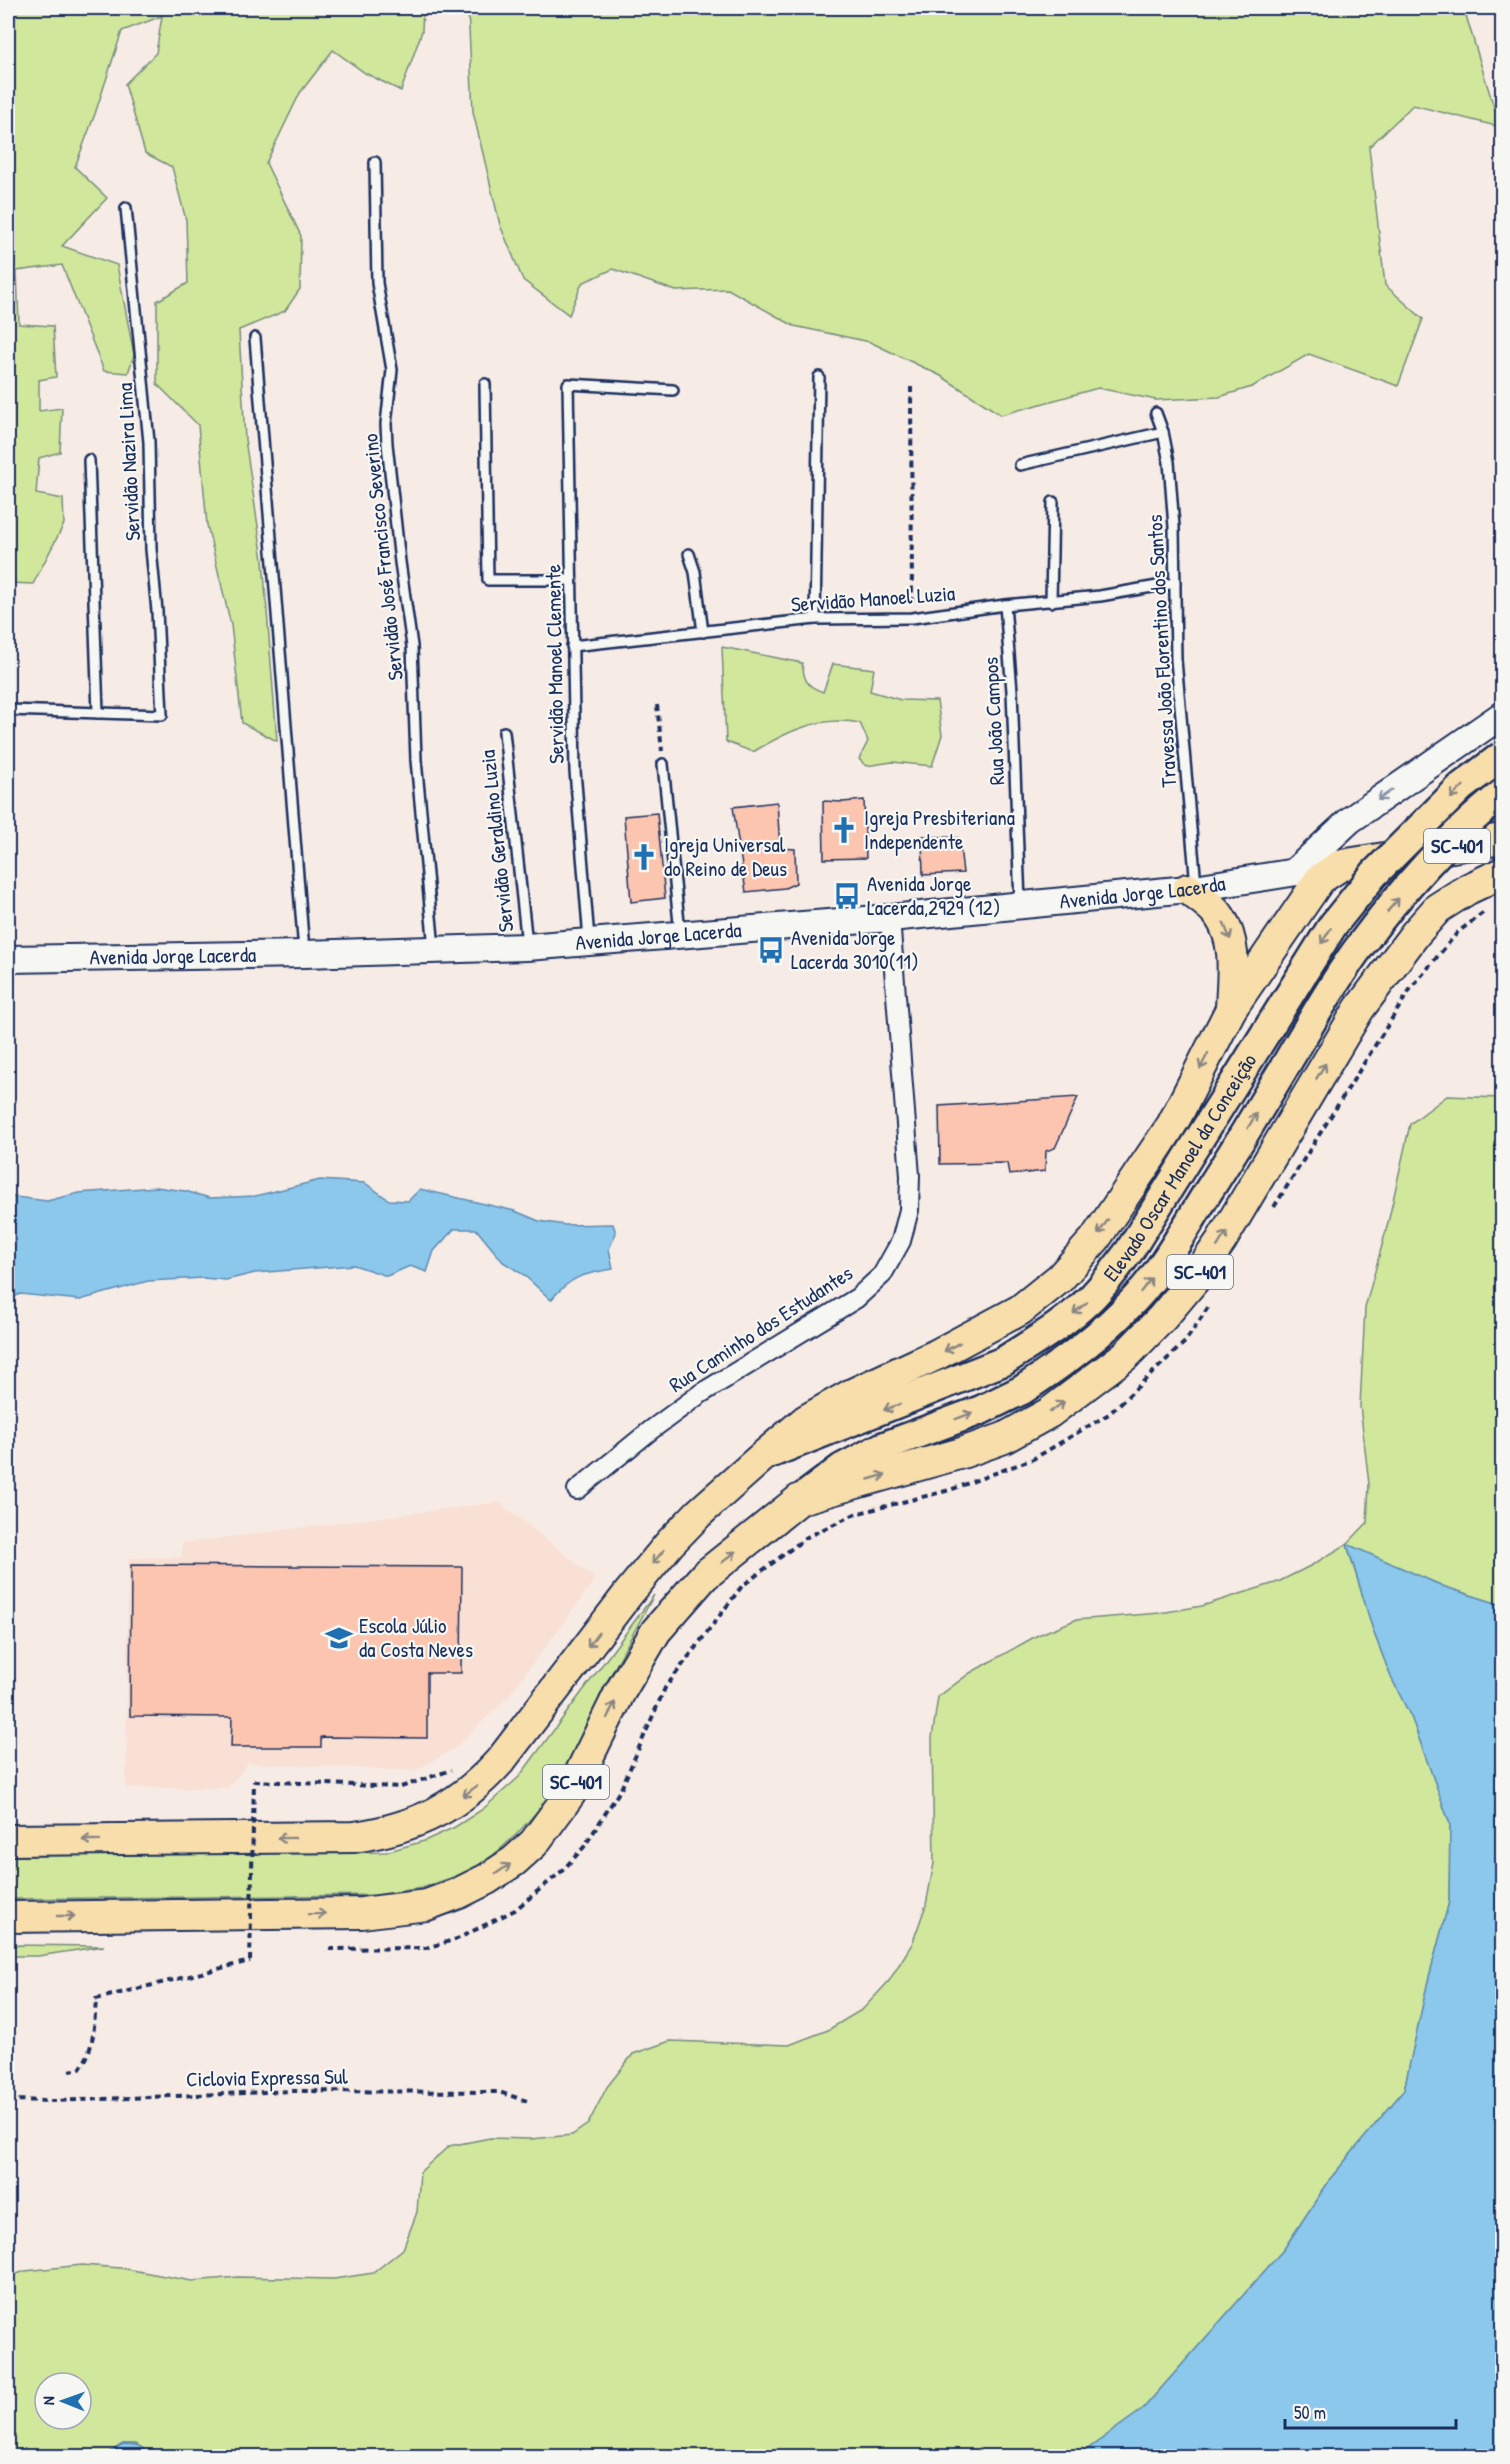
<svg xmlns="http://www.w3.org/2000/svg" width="1510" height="2464" font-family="'Patrick Hand',sans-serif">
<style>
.built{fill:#f8e0d5}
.green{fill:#d0e79c;stroke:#768b7d;stroke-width:1.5;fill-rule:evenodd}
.water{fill:#8bc8eb;stroke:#5e8bb3;stroke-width:1.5}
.building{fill:#fcc5b0;stroke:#1b2f5e;stroke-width:1.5}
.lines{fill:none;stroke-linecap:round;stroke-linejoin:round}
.service-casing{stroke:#1b2f5e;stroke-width:14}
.minor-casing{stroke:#1b2f5e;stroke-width:22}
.secondary-casing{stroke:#1b2f5e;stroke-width:30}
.primary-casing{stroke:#1b2f5e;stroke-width:33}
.trunk-casing{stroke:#1b2f5e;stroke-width:34}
.path{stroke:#1b2f5e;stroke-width:4;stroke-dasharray:6 4.5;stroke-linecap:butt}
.service{stroke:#f6f6f2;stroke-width:9}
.minor{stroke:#f6f6f2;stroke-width:18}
.secondary{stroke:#f6f6f2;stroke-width:26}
.primary{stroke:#f8deab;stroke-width:28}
.trunk{stroke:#f8deab;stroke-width:30}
.primary-bridge-casing{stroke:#1b2f5e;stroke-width:33;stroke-linecap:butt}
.path-bridge{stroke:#1b2f5e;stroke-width:4;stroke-dasharray:6 4.5;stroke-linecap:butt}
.primary-bridge{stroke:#f8deab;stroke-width:28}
.oneway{stroke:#8a8684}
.oneway2{stroke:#8892a8}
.labels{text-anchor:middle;stroke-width:4.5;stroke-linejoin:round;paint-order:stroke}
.shield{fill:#f6f6f2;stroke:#5d6b8a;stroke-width:1.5}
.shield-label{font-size:20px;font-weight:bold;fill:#1b2f5e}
.street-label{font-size:21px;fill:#1b2f5e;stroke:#f6f6f2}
.poi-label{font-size:21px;fill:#1b2f5e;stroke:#f6f6f2;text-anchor:start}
</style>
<rect width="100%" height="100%" fill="#f7ece5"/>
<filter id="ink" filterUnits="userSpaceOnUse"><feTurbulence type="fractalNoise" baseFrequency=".0167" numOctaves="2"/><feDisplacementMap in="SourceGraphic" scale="12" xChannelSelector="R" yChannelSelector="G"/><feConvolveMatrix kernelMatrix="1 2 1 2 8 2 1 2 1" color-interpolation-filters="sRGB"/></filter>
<g filter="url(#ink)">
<polygon class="built" points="499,1502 596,1579 507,1698 455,1748 416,1771 248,1763 228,1788 126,1788 128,1558 182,1557 182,1543"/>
<g class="green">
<polygon points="8,8 423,8 422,31 401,91 365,73 333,50 300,93 266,163 301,236 300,289 285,311 239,330 245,439 263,560 277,741 242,723 231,625 207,525 198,425 157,384 157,301 188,283 186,220 172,167 145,153 125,84 156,53 162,16 122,31 95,114 75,167 107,198 62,246 117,265 134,355 128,373 104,371 62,265 17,271 19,324 53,326 56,377 39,380 39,411 62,408 60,452 39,458 36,494 63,499 64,524 33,584 8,583"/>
<polygon points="468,8 1442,8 1464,9 1500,127 1413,105 1369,147 1385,285 1423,319 1398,386 1309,354 1252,387 1219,397 1156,400 1098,388 1001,415 941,376 870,342 794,326 728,289 676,291 613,269 582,283 569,315 523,280 500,225 473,112"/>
<path d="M722 647 802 663C804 680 806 686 823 692L833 664 874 669 870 691 901 700 937 701 942 735 932 766 892 762 866 766 859 759 868 741 860 723C820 715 786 732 753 752L726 742Z"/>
<path d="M1447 1096 1502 1098V1605L1445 1587 1347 1545 1374 1633 1391 1677 1412 1719 1450 1824 1449 1902 1428 1981 1404 2090 1330 2179 1284 2249 1142 2410 1078 2456H150L145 2450 136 2444H123L103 2456H8V2277L25 2271 82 2265 121 2268 192 2281 238 2277 334 2279 373 2273 403 2249 417 2212 420 2172 449 2146 490 2138 531 2139 572 2135 588 2124 607 2087 633 2054 670 2041 789 2045 828 2030 863 2009 889 1981 912 1944 926 1905 934 1863 932 1738 938 1697 970 1673 1038 1635 1075 1620 1160 1613 1202 1606 1278 1582 1312 1565 1347 1544 1367 1523 1369 1484 1360 1406 1365 1308 1388 1223 1410 1124ZM45 2383H81V2419H45Z"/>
<polygon points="654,1595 603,1689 573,1761 549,1798 517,1834 479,1868 422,1888 375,1895 8,1899 8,1856 386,1852 424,1841 455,1827 483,1809 519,1777"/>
<polygon points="8,1945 104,1946 38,1956 8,1956"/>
</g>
<g class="water">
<path d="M320 1180 365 1183 389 1200 408 1201 420 1189 515 1211 539 1221 565 1225 613 1224 616 1233 609 1249 613 1269C583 1274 571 1276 551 1300L524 1275 503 1262 476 1229H454L434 1251 427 1272 410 1266 387 1276 354 1265 255 1273 226 1280 203 1278 148 1281 80 1300 20 1294 8 1300V1196L47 1201 79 1193 156 1187 185 1191 210 1198 255 1196Z"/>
<polygon points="1347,1544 1445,1587 1502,1605 1502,2456 1078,2456 1142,2410 1284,2249 1330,2179 1404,2090 1428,1981 1449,1902 1450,1824 1412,1719 1391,1677 1374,1633"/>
<path d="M123 2444C136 2444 142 2445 150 2456H103Z"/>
</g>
<g class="building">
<polygon points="864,800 866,858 824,859 823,801 843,802"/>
<polygon points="777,802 780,848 795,849 796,883 785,888 746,892 733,807"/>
<polygon points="657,813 665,898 631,902 624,816"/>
<polygon points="922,836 959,838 963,873 923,875"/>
<polygon points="1078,1097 1055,1148 1046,1151 1045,1171 1009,1175 1007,1163 940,1164 939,1106"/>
<polygon points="131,1565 462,1567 461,1673 427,1673 427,1738 321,1737 321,1747 231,1747 232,1717 130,1716"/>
</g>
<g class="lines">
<defs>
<g id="service">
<polyline points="375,162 377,283 392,370 386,424 387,444 400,562 412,646 416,760 434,948"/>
<polyline points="255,338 304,951"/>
<polyline points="485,384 488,580 571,580"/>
<polyline points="1156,413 1163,432 1169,462 1174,527 1176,660 1196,885"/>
<polyline points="89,460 98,713"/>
<polyline points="1020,465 1163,432"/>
<polyline points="689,554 695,572 703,632"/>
<polyline points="1051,602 1053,502"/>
<polyline points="1005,605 1012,691 1020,903"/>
<polyline points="815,619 819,377"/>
<polyline points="572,646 815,619 912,618 1005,605 1100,596 1175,583"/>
<polyline points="8,710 162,715 157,611 151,549 149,442 126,208"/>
<polyline points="504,732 527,944"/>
<polyline points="663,764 680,933"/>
<polyline points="589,939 575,771 568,384 673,390"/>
</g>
<polyline id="minor" points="577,1490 651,1430 700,1394 857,1298 882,1275 901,1241 909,1210 910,1176 890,918"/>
<g id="secondary">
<polyline points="1294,872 1350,820 1502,715"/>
<path id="s1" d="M8 959 304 954 527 947 589 942 890 918 1188 889 1341 865"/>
</g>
<g id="primary">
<polyline points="769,1454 1004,1361"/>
<polyline points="805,1496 842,1468 882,1447 981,1410 1022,1390"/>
</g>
<g id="trunk">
<path d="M1188 889C1198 897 1213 906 1220 917 1238 944 1232 978 1231 1009"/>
<path d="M8 1840 354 1837C416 1828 459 1807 501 1760L628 1594 670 1543 699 1513 761 1458 806 1420 852 1394 936 1355 1020 1310 1060 1278 1095 1239 1172 1125 1231 1009 1320 879 1341 865 1502 839"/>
<polyline points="8,1917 362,1913 427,1905 459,1893 487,1879 514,1861 534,1843 570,1794 620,1692 656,1631 704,1576 800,1499 962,1453 1004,1438 1049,1413 1126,1355 1162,1318 1194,1280 1221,1241 1359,1009 1415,934 1438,908 1468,889 1502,873"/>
</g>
</defs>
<use href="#service" class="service-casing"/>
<use href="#minor" class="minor-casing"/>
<use href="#secondary" class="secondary-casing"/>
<use href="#primary" class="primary-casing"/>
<use href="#trunk" class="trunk-casing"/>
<g class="path">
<polyline points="911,387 912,602"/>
<polyline points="657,705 662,751"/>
<polyline points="1274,1207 1411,988 1458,932 1484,912"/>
<polyline points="254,1781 401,1787 451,1770"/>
<polyline points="329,1949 426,1948 457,1939 515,1910 562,1871 584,1847 621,1789 665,1688 742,1586 807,1537 855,1514 950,1490 1033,1459 1109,1414 1185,1342 1209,1306"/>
<path d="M69 2071 80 2069C95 2048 94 2024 96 1999L250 1961"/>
<polyline points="8,2100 56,2101 292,2091 499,2092 527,2101"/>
</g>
<use href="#service" class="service"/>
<use href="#minor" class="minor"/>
<use href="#secondary" class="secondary"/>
<use href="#primary" class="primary"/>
<use href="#trunk" class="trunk"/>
<defs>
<g id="primary-bridge">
<path id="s2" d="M1004 1361C1033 1342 1063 1325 1088 1301 1104 1286 1117 1267 1130 1250L1333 925 1374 874 1461 787 1502 756"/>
<path d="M1022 1390C1063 1363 1102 1335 1135 1299 1165 1267 1186 1226 1209 1190 1242 1139 1273 1086 1304 1034 1321 1005 1339 974 1360 946 1399 893 1451 834 1502 794"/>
</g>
</defs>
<use href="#primary-bridge" class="primary-bridge-casing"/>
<polyline class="path-bridge" points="250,1961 254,1781"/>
<use href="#primary-bridge" class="primary-bridge"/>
</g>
<defs><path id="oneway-shaft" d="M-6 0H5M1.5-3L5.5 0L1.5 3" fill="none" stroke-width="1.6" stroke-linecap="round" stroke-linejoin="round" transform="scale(1.5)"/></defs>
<g class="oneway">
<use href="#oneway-shaft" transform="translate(1457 792) rotate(136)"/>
<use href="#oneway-shaft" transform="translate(1393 905) rotate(-50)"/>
<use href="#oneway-shaft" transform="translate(1227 931) rotate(68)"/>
<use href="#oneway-shaft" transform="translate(1326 936) rotate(122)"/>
<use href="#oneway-shaft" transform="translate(1204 1061) rotate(117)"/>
<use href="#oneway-shaft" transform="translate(1321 1071) rotate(-59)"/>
<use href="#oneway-shaft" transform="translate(1252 1121) rotate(-59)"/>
<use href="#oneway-shaft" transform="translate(1103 1227) rotate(124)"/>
<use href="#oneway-shaft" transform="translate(1222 1239) rotate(-58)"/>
<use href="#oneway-shaft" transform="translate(1146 1285) rotate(-52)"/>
<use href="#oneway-shaft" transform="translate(1080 1308) rotate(141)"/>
<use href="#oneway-shaft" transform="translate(952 1347) rotate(151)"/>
<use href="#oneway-shaft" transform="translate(892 1407) rotate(159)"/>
<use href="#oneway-shaft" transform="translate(1057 1407) rotate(-36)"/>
<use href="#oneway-shaft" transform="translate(964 1416) rotate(-20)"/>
<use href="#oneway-shaft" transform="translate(877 1477) rotate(-16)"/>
<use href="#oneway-shaft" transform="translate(658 1557) rotate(130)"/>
<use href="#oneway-shaft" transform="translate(729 1557) rotate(-39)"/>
<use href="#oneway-shaft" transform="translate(593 1640) rotate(127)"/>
<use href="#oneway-shaft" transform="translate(611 1710) rotate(-64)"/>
<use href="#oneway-shaft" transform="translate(470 1791) rotate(143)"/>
<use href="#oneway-shaft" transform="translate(286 1838) rotate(179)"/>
<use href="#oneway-shaft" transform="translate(91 1840) rotate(180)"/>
<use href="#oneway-shaft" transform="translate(503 1869) rotate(-34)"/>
<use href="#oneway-shaft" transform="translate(317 1914) rotate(-1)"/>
<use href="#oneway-shaft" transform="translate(66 1916)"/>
</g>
<use class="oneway2" href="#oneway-shaft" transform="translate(1385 795) rotate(145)"/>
</g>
<defs>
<symbol id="church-bare" viewBox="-9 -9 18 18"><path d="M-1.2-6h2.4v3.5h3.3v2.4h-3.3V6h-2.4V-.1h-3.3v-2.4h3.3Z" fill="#1f6fb2" stroke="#f6f6f2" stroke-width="2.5" paint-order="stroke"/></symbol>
<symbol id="bus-bare" viewBox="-9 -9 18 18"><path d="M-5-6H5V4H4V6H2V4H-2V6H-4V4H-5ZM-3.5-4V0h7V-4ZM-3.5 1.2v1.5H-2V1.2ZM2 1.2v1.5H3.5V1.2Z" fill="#1f6fb2" stroke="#f6f6f2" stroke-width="2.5" paint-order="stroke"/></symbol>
<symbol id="school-bare" viewBox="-9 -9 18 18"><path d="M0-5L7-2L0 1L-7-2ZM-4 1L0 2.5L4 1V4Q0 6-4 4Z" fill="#1f6fb2" stroke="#f6f6f2" stroke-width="2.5" paint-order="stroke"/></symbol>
</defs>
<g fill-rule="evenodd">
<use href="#church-bare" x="825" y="811" width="38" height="38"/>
<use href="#church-bare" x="625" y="838" width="38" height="38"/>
<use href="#bus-bare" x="828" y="877" width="38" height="38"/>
<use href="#bus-bare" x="752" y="931" width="38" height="38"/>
<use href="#school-bare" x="320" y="1619" width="38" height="38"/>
</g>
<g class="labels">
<g class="shield">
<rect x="1424" y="829" width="66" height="34" rx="4.5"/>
<rect x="1167" y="1255" width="66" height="34" rx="4.5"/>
<rect x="543" y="1765" width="66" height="34" rx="4.5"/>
</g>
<g class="shield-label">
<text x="1457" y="853">SC-401</text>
<text x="1200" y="1279">SC-401</text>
<text x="576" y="1789">SC-401</text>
</g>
<g class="street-label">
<text transform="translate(129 462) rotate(-93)" y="7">Servidão Nazira Lima</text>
<text transform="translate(383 557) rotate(-96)" y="7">Servidão José Francisco Severino</text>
<text transform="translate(873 599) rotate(-4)" y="7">Servidão Manoel Luzia</text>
<text transform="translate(1162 651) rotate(-93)" y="7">Travessa João Florentino dos Santos</text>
<text transform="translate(555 664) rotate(-91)" y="7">Servidão Manoel Clemente</text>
<text transform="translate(994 721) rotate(-93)" y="7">Rua João Campos</text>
<text transform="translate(497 841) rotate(-96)" y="7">Servidão Geraldino Luzia</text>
<text dy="7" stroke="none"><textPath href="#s1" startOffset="1137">Avenida Jorge Lacerda</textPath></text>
<text dy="7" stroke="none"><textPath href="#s1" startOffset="651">Avenida Jorge Lacerda</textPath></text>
<text dy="7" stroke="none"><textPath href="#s1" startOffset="165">Avenida Jorge Lacerda</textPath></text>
<text dy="7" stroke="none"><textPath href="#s2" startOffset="266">Elevado Oscar Manoel da Conceição</textPath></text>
<text transform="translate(761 1329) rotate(-33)" y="7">Rua Caminho dos Estudantes</text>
<text transform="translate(267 2078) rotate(-1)" y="7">Ciclovia Expressa Sul</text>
</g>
<g class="poi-label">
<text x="864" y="825">Igreja Presbiteriana<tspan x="864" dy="24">Independente</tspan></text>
<text x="664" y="852">Igreja Universal<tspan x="664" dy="24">do Reino de Deus</tspan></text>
<text x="867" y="891">Avenida Jorge<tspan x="867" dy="24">Lacerda,2929 (12)</tspan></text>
<text x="791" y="945">Avenida Jorge<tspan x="791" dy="24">Lacerda 3010(11)</tspan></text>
<text x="359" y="1633">Escola Júlio<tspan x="359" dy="24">da Costa Neves</tspan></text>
</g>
</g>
<rect width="1510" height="2464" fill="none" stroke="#f6f6f2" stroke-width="30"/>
<rect x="15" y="15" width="1480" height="2434" fill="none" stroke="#1b2f5e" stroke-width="2" filter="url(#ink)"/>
<g transform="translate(63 2401) rotate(271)"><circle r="28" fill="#f6f6f2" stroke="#9ea6b7" stroke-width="1.5"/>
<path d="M0-4.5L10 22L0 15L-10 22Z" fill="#1f6fb2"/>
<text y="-9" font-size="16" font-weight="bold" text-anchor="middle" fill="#1b2f5e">N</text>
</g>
<path d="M1285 2419v9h171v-9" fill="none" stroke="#1b2f5e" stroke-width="3"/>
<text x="1294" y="2419" font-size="18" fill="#1b2f5e" stroke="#f6f6f2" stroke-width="4.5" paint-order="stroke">50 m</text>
</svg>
